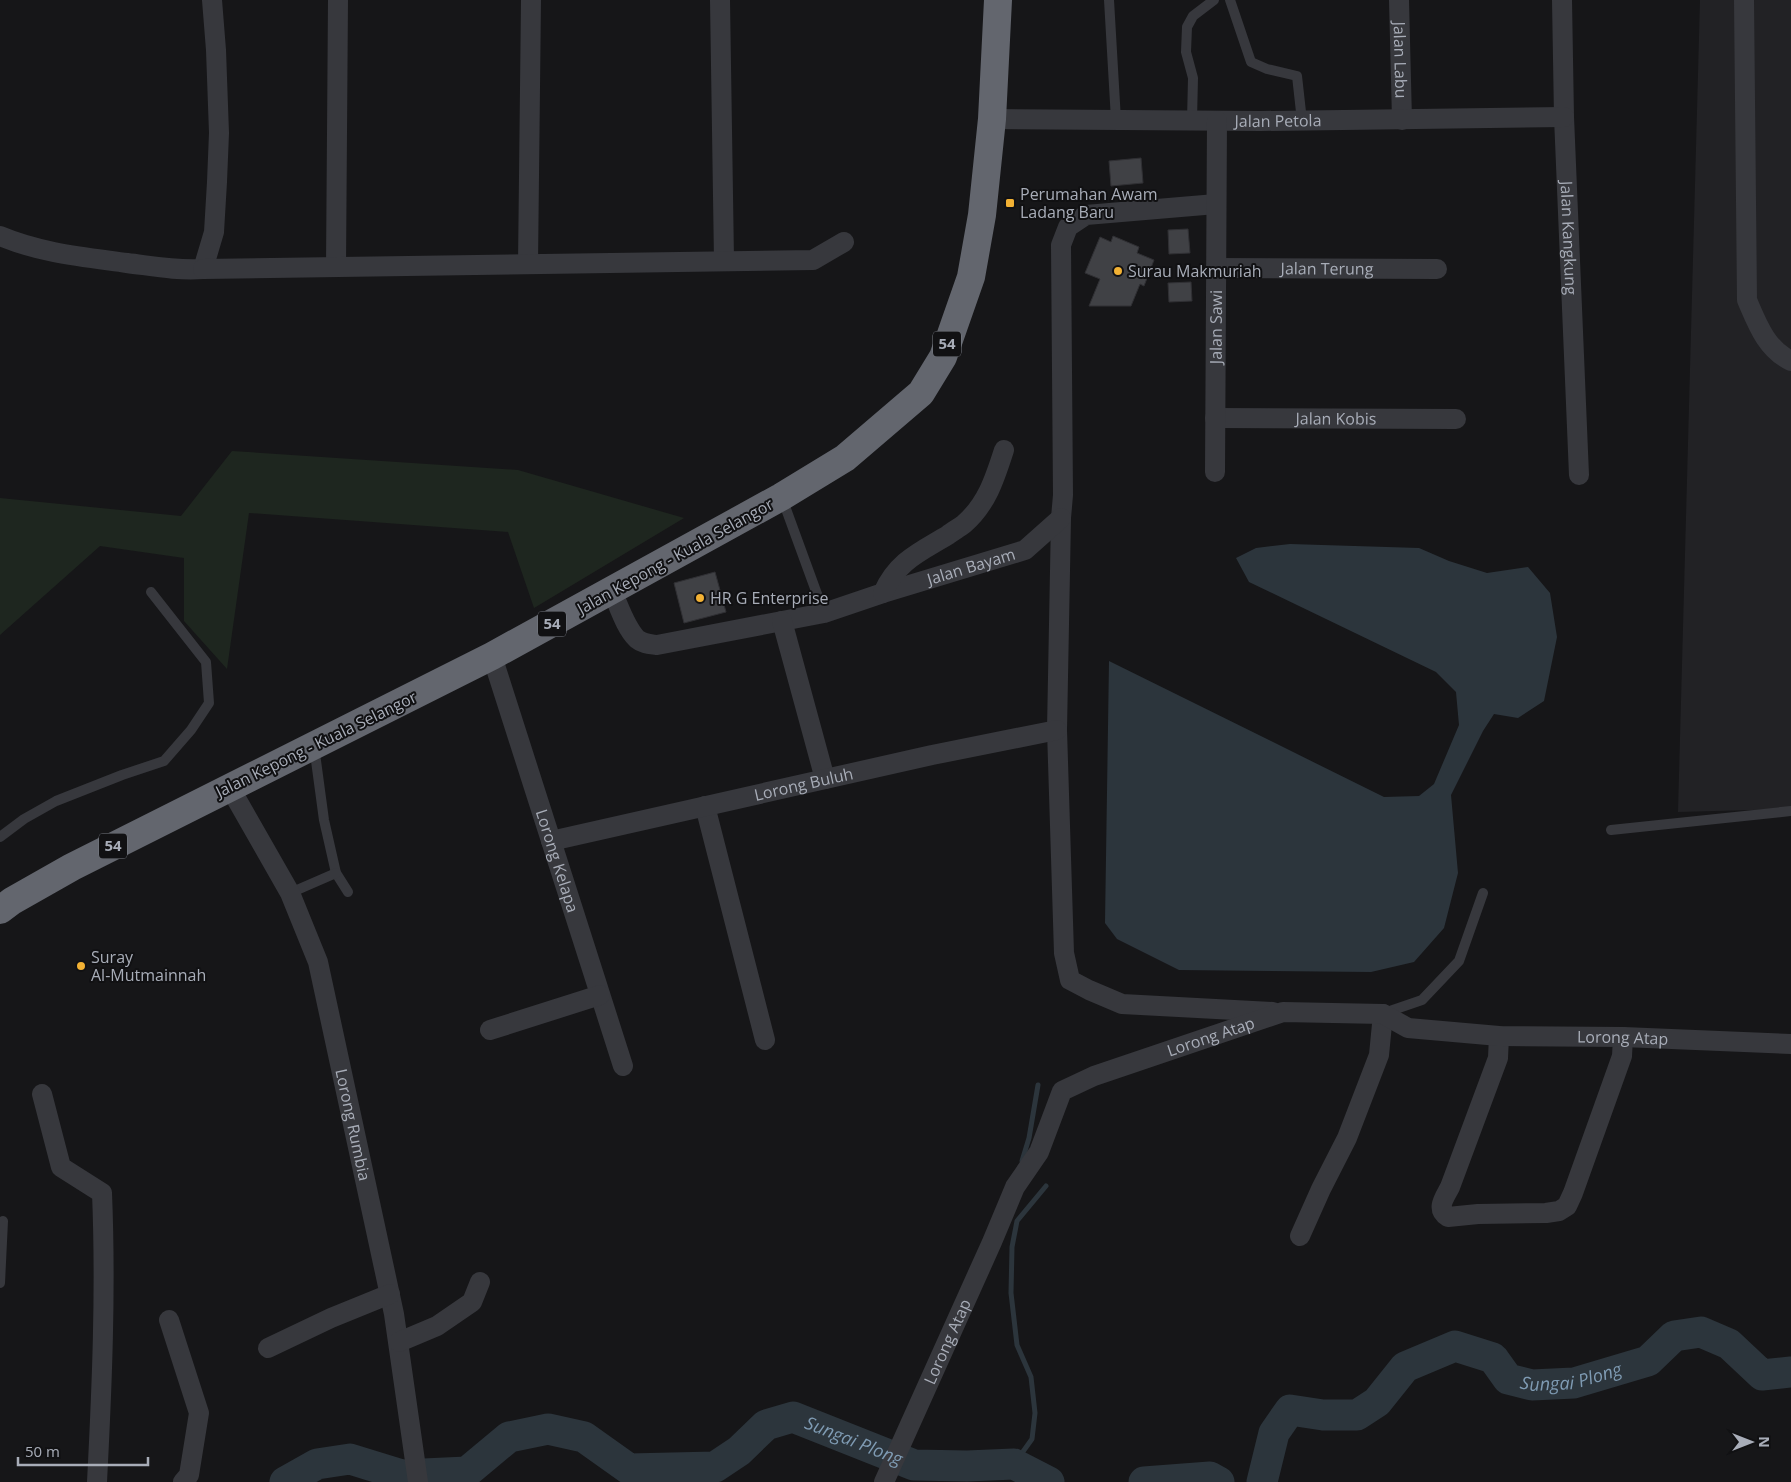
<svg xmlns="http://www.w3.org/2000/svg" width="1791" height="1482" font-family="'Open Sans',sans-serif">
<style>
.built{fill:#222225}
.green{fill:#1e261f}
.water{fill:#2c353c}
.lines{fill:none;stroke-linecap:round;stroke-linejoin:round}
.stream{stroke:#2c353c;stroke-width:5}
.river{stroke:#2c353c;stroke-width:31}
.building{fill:#404145;stroke:#303034}
.lane{stroke:#37383d;stroke-width:10}
.street{stroke:#37383d;stroke-width:20}
.highway{stroke:#63666e;stroke-width:28}
.poi-dot{fill:#f2b134;stroke:#111113;stroke-width:2}
.labels{text-anchor:middle;stroke-width:4;stroke-linejoin:round;paint-order:stroke}
.shield{fill:#111113;stroke:#7b7e86;stroke-width:1}
.shield-label{font-size:15px;font-weight:bold;fill:#a8adb8}
.street-label{font-size:16px;fill:#a8adb8;stroke:#111113}
.poi-label{font-size:16px;fill:#a8adb8;stroke:#111113;text-anchor:start}
.water-label{font-size:18px;font-style:italic;fill:#7f9bb3;stroke:#111113}
</style>
<rect width="100%" height="100%" fill="#161618"/>
<polygon class="built" points="1700,0 1791,0 1791,809 1678,812"/>
<polygon class="green" points="232,451 518,470 684,518 534,608 508,532 249,513 227,669 184,621 184,558 100,546 0,635 0,498 181,516"/>
<polygon class="water" points="1290,544 1419,548 1449,561 1487,573 1528,567 1550,593 1557,637 1544,701 1518,718 1494,714 1483,731 1451,795 1458,873 1444,928 1414,962 1371,972 1179,970 1117,939 1105,923 1109,661 1384,797 1419,796 1434,784 1459,725 1456,692 1436,672 1249,582 1236,558 1256,548"/>
<g class="lines">
<g class="stream">
<polyline points="1024,1164 1022,1161 1029,1138 1038,1085"/>
<polyline points="1014,1464 1032,1439 1035,1413 1031,1377 1017,1345 1011,1293 1012,1247 1017,1221 1046,1186"/>
</g>
<g class="river">
<path id="s1" d="M285 1482 317 1464 350 1459 402 1475 467 1472 509 1437 548 1429 584 1437 629 1469 715 1467 739 1451 766 1425 793 1417 914 1465 967 1466 1014 1464 1049 1482"/>
<polyline points="1144,1482 1210,1477 1219,1482"/>
<path id="s2" d="M1262 1482 1274 1433 1290 1410 1323 1415H1357L1377 1402 1405 1367 1455 1346 1493 1358 1508 1379 1532 1385 1574 1383 1648 1361 1674 1336 1701 1332 1729 1344 1762 1375 1791 1372"/>
</g>
</g>
<g class="building">
<polygon points="1141,158 1143,183 1111,186 1109,161"/>
<polygon points="1188,229 1190,253 1169,254 1168,230"/>
<polygon points="1113,236 1139,247 1137,253 1154,260 1144,286 1140,284 1131,306 1089,306 1100,279 1085,273 1100,237 1111,242"/>
<polygon points="1191,282 1192,301 1169,302 1168,283"/>
<polygon points="715,572 726,612 684,623 674,583"/>
</g>
<g class="lines">
<g class="lane">
<polyline points="1109,0 1116,120"/>
<polyline points="1230,0 1251,62 1267,69 1297,76 1302,121"/>
<polyline points="1192,120 1193,78 1186,52 1187,27 1193,16 1214,0"/>
<polyline points="782,498 824,613"/>
<polyline points="314,746 324,820 336,873 348,892"/>
<polyline points="1611,830 1791,811"/>
<polyline points="0,837 24,819 56,801 122,775 164,761 191,730 209,703 206,662 151,592"/>
<polyline points="290,893 336,873"/>
<polyline points="1384,1013 1422,1000 1459,961 1483,893"/>
<polyline points="0,1283 3,1221"/>
</g>
<g class="street">
<polyline points="720,0 724,260"/>
<path id="s3" d="M1399 0 1402 120"/>
<path id="s4" d="M1562 0 1564 117 1579 475"/>
<path d="M1744 0 1747 300C1757 323 1766 349 1791 361"/>
<path id="s5" d="M992 119 1261 121 1564 117"/>
<polyline points="1216,204 1086,215 1068,227 1061,245 1063,495 1061,518 1057,730 1064,953 1070,980 1089,990 1122,1004 1273,1012"/>
<path d="M0 236C40 253 84 257 127 263 152 266 177 271 203 269L214 232 217 182 219 133 216 50 212 0"/>
<polyline points="528,264 531,0"/>
<polyline points="336,267 338,0"/>
<path id="s6" d="M1216 268 1437 269"/>
<polyline points="203,269 813,260 844,242"/>
<path id="s7" d="M1215 418 1456 419"/>
<path id="s8" d="M1215 472 1217 121"/>
<path id="s9" d="M612 591C619 606 625 627 637 639 643 644 650 644 657 645L824 613 883 593 1025 550 1061 518"/>
<path d="M883 593C897 561 920 552 948 535 953 531 959 528 964 524 987 504 995 478 1004 450"/>
<polyline points="782,621 825,779"/>
<path id="s10" d="M492 656 623 1066"/>
<path id="s11" d="M229 786 290 893 318 962 394 1314 418 1482"/>
<polyline points="705,806 765,1040"/>
<path id="s12" d="M551 841 932 755 1057 730"/>
<polyline points="490,1030 600,995"/>
<path d="M1499 1036 1498 1058 1450 1187C1445 1197 1435 1209 1448 1217L1478 1214 1546 1213 1559 1211 1567 1206 1573 1193 1622 1056 1623 1037"/>
<path d="M42 1094 61 1167 102 1193C106 1290 102 1386 97 1482"/>
<polyline points="1300,1236 1321,1189 1347,1138 1379,1055 1383,1014"/>
<polyline points="169,1320 199,1413 189,1475 183,1482"/>
<polyline points="399,1342 437,1326 472,1302 480,1282"/>
<polyline points="268,1348 331,1318 390,1294"/>
<path id="s13" d="M884 1482 992 1242 1015 1187 1039 1152 1062 1091 1094 1076 1283 1012 1383 1014 1408 1028 1499 1036 1623 1037 1791 1044"/>
</g>
<polyline class="highway" points="0,910 12,901 72,867 492,656 781,497 845,458 921,393 943,357 971,277 982,215 992,119 998,0"/>
</g>
<g class="poi-dot">
<rect x="1005" y="198" width="10" height="10" rx="2.5"/>
<circle cx="1118" cy="271" r="5"/>
<circle cx="700" cy="598" r="5"/>
<circle cx="81" cy="966" r="5"/>
</g>
<g class="labels">
<g class="shield">
<rect x="933" y="331.5" width="28" height="25" rx="4"/>
<rect x="538" y="611.5" width="28" height="25" rx="4"/>
<rect x="99" y="833.5" width="28" height="25" rx="4"/>
</g>
<g class="shield-label">
<text x="947" y="349">54</text>
<text x="552" y="629">54</text>
<text x="113" y="851">54</text>
</g>
<g class="street-label">
<text dy="6" stroke="none"><textPath href="#s3" startOffset="60">Jalan Labu</textPath></text>
<text dy="6" stroke="none"><textPath href="#s5" startOffset="286">Jalan Petola</textPath></text>
<text dy="6" stroke="none"><textPath href="#s4" startOffset="238">Jalan Kangkung</textPath></text>
<text dy="6" stroke="none"><textPath href="#s6" startOffset="111">Jalan Terung</textPath></text>
<text dy="6" stroke="none"><textPath href="#s8" startOffset="145">Jalan Sawi</textPath></text>
<text dy="6" stroke="none"><textPath href="#s7" startOffset="121">Jalan Kobis</textPath></text>
<text transform="translate(675 556) rotate(-29)" y="6">Jalan Kepong - Kuala Selangor</text>
<text dy="6" stroke="none"><textPath href="#s9" startOffset="400">Jalan Bayam</textPath></text>
<text transform="translate(316 744) rotate(-26)" y="6">Jalan Kepong - Kuala Selangor</text>
<text dy="6" stroke="none"><textPath href="#s12" startOffset="259">Lorong Buluh</textPath></text>
<text dy="6" stroke="none"><textPath href="#s10" startOffset="215">Lorong Kelapa</textPath></text>
<text dy="6" stroke="none"><textPath href="#s13" startOffset="589">Lorong Atap</textPath></text>
<text dy="6" stroke="none"><textPath href="#s13" startOffset="1009">Lorong Atap</textPath></text>
<text dy="6" stroke="none"><textPath href="#s11" startOffset="364">Lorong Rumbia</textPath></text>
<text dy="6" stroke="none"><textPath href="#s13" startOffset="154">Lorong Atap</textPath></text>
</g>
<g class="poi-label">
<text x="1020" y="200">Perumahan Awam<tspan x="1020" dy="18">Ladang Baru</tspan></text>
<text x="1128" y="277">Surau Makmuriah</text>
<text x="710" y="604">HR G Enterprise</text>
<text x="91" y="963">Suray<tspan x="91" dy="18">Al-Mutmainnah</tspan></text>
</g>
<g class="water-label">
<text dy="6" stroke="none"><textPath href="#s2" startOffset="399">Sungai Plong</textPath></text>
<text dy="6" stroke="none"><textPath href="#s1" startOffset="622">Sungai Plong</textPath></text>
</g>
</g>
<g transform="translate(1751 1442) rotate(90)" stroke="#111113" stroke-width="4" paint-order="stroke">
<path d="M0-4L9 19L0 12L-9 19Z" fill="#a8adb8"/>
<text y="-8" font-size="14" font-weight="bold" text-anchor="middle" fill="#a8adb8">N</text>
</g>
<path d="M18 1457v8h130v-8" fill="none" stroke="#a8adb8" stroke-width="2.5"/>
<text x="25" y="1457" font-size="15" fill="#a8adb8" stroke="#111113" stroke-width="4" paint-order="stroke">50 m</text>
</svg>
